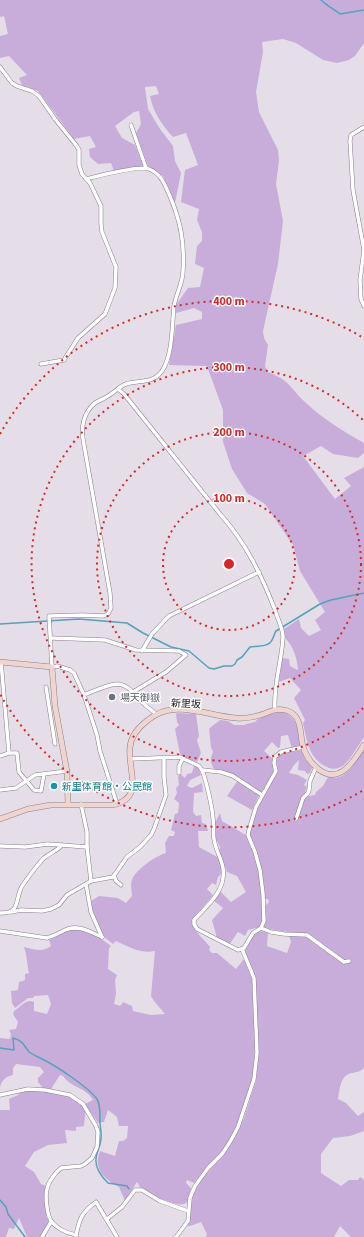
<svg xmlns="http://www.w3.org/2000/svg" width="364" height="1237" font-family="'Source Sans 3','Noto Sans JP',sans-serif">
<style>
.green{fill:#c8adda}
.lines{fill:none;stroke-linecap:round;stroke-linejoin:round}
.stream{stroke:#54a2bb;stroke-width:1.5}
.street-casing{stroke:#86818b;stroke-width:4.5}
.secondary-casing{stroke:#86818b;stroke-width:6}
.street{stroke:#fff;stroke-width:3.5}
.secondary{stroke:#f0d4cf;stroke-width:5}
.ring{fill:none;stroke:#d62828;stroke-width:2;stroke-dasharray:2 4}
.worship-dot{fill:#6b7280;stroke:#fff;stroke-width:1.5}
.culture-dot{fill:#0f9aa8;stroke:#fff;stroke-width:1.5}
.labels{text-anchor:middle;stroke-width:3;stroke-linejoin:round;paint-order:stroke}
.worship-label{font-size:10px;fill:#5b616d;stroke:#fff;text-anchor:start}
.street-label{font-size:10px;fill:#110f13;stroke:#fff}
.culture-label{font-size:10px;fill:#0d838f;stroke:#fff;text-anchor:start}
.centre{fill:#d62828;stroke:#fff;stroke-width:2}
.ring-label{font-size:12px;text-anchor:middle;font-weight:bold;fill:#d62828;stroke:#fff;stroke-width:3;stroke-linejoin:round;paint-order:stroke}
</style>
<rect width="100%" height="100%" fill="#e5dee9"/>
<g class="green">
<path d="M0 0H364V43L355 56 349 60 337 63 323 60 296 43 283 39 262 42 263 52 256 92 259 112 278 150 279 161 276 184 283 221 278 264 263 331 264 338 268 345 265 366 267 372C289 379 290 388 305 402 323 419 343 431 364 443V453L358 458 333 454 321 446 303 456 335 499 351 486 344 478 364 467V737C358 746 352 757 344 765 339 769 332 770 327 767 309 759 307 741 303 723L305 720 294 698 301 690 290 678 279 682 282 658 289 659 290 666 298 670C297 658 294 647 285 638L284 629 299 619 301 628 309 636 321 630 315 620 325 612 300 571 293 545 265 504 247 493 232 469 223 442V410L207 366 169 365 176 325 202 319V312L194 308 176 313V305L188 288 200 287 204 268 195 264 197 246 202 241V232L197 220 199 209 181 202 185 170 198 165 186 133 173 137C162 125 153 112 150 96L159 94 156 86 145 87 148 109 160 129 173 146 175 161 181 173 175 203 163 176 148 166 136 133 141 124 139 111 134 112 115 126 122 138 135 145 143 166 114 171 111 163 98 164 90 157 89 149 96 147 90 136 74 139 38 91 22 85 19 78 27 75 9 56 0 58V36L8 34 4 16 0 17Z"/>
<path d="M283 712C299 718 298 732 300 746L292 749 288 735 281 736 280 747 278 748 272 742 264 751 273 759V774L261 793 233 774 214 769C210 762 210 759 213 752L211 747 209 729C212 725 216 724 220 720L228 721 234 725H245L246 724 255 722C261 715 274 713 283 712Z"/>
<polygon points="177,713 196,714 199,736 197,740 201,753 197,762 188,759 180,754 175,729 179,725 177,722 176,714"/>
<path d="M302 750 305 759 312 768 310 773 307 774 305 771 298 770 299 760 294 765 289 773 298 775 307 780 304 785 307 787 305 792 309 796 315 795 316 792 323 786 328 777C347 782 354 762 364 750V1068C360 1072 357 1072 352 1073 340 1075 340 1089 338 1099L346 1103 358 1116 364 1112V1131L350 1136 333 1138 321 1154V1173L341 1186 349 1180H358L360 1177 364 1180V1237H351L340 1226 334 1237H206L207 1234 201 1222 190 1226H187L190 1221 191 1200 195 1189 200 1180 223 1156 235 1137 243 1121 256 1081 259 1053 255 978 244 950C253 941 251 927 268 933L267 946 287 953 291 942 288 932 270 929 263 927 264 907 269 902 268 899H265L250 836V830L257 809 277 771 276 758 282 754Z"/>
<path d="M194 766 198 767 201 775 190 780 187 786 192 788 202 783 203 792 194 793 193 812 196 816 201 815 202 823 206 824 208 831H198L199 847 219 858 223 872 218 877 216 885 212 883 207 889 213 895 192 920C193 931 203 938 210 947L209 950 212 953H217L236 969 244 959 252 979 255 1045 253 1077 241 1118 229 1141 220 1154 207 1167 194 1183 187 1180 186 1183 191 1188C190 1192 189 1201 186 1203 179 1209 146 1193 140 1187 139 1185 138 1183 137 1182L125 1201 119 1187C104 1179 93 1169 100 1151L115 1156 119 1141H123L127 1138 128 1126H119L117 1117 108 1110 104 1122 98 1123 85 1104 93 1100C86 1087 71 1088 63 1076L60 1075 51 1089 43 1088 38 1082V1078L44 1072 40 1067 16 1064 13 1068V1075C5 1077 2 1080 0 1087V1038L10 1039 11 1034 9 1030 16 1029 18 1022 13 1014 14 1011C20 1007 27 998 34 1002V1011L47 1014 51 1004 48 995 34 996 33 998H28L15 1008 12 1003 11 991 18 990 19 982 25 980V974L29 973C27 964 27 956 24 947 33 949 43 953 51 946L49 940C57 938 63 931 71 929 83 927 102 939 111 946L109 948 108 969 117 975 115 980 116 994 114 1004 120 1006 123 1002 132 1006 133 1011 151 1015 165 1014 154 1001 151 996 155 951C141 954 129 947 116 941L113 944 103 936 91 909V901L99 896 118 898 126 903 132 896C132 892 130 884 132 880 135 870 157 855 166 853L165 843 169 836H174L175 832 171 830 175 814 178 813 179 803 174 799 177 793 176 788 179 785 178 777 180 774 185 778 187 774 192 773Z"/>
<polygon points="238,780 259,795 252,810 227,796"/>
<polygon points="220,813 222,821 246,835 254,852 259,871 263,921 260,927 248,930 245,936 238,932 229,945 217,938 212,920 223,908 213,900 220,891 231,902 246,892 237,876 227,872 219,851 220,847 215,837 215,823"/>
<path d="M28 1091C42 1091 81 1093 85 1110 86 1115 84 1121 84 1126L76 1127V1131L65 1130 67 1143 48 1145 34 1152 25 1166 34 1172 41 1184 46 1186V1216L49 1222 40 1237H27L19 1218 14 1229 9 1228 6 1237H0V1110H10L9 1099 18 1095 19 1093Z"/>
</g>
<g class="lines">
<g class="stream">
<path d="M321 0C327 6 334 9 340 14L364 10"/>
<path d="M0 624 79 619 127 623 143 633 171 647 189 651 209 668 214 669 224 666H232L235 664 237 660 242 657 250 647C257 646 269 647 272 640 274 637 274 634 276 631L320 604 331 600 364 593"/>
<path d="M0 1048 14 1050 13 1038C22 1040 24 1045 29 1052 32 1054 36 1056 40 1058 55 1065 87 1086 97 1099 100 1104 100 1112 100 1117 99 1124 102 1131 101 1138 101 1146 96 1152 96 1159 95 1169 102 1177 108 1183L127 1186 129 1189"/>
<polyline points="0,1200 6,1207 8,1214 25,1237"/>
</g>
<defs>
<g id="street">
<polyline points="0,67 12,83 17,86 32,91 39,96 55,119 76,145 79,150 79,165 82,174 90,183 101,206 101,224 102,232 116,267 115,288 105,314 78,338 64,360 41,364"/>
<polyline points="131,125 146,168"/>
<polyline points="364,127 351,135 350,141 353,190 364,250 360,280 361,299 364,306"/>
<path d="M86 179C98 176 139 165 149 169 161 174 164 183 169 194 180 219 185 242 183 271 183 283 176 294 174 306 172 324 173 355 162 371 153 384 139 380 126 384 120 386 116 391 111 394 106 398 100 400 95 403 84 412 81 426 83 439L110 593 111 608 108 614 103 616 83 615 49 616 52 667 57 666 70 670 74 673 84 695 97 735 100 751 117 804"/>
<path d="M118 389 124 394 220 514C246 543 261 574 275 610 277 618 283 628 283 637 282 661 273 685 275 710"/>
<polyline points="51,638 105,640 136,650 179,651 186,655 166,672 133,692"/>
<polyline points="142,651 152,634 169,616 259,572"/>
<polyline points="1,662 9,753"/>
<polyline points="46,687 55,744"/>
<path d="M84 695C94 691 106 685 117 684 129 684 136 697 144 704 148 708 152 710 156 714"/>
<polyline points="0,756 9,753 17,753 19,772 34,790 41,791 44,774"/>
<path d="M130 759 180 757 199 766 202 770C206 780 212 806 213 818 214 825 213 832 214 839 217 857 227 864 222 883 218 897 203 910 194 920V924L197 929 238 950 244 948 253 933 261 928 264 921 263 894 260 870 255 852 248 835 249 830 256 807 276 771 274 763 275 757 281 752 303 747"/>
<polyline points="202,770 221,772 233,776 262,795"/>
<polyline points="179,773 179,766 183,758"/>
<polyline points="0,790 16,788 35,775 67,771"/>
<polyline points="296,819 303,798 308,793 309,790 310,781 316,767"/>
<polyline points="0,846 25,847 48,844 87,847 87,832 81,804"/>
<polyline points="87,847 91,881"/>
<polyline points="114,875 116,881 121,885"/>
<polyline points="86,884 91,912 102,937"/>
<polyline points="11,912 21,910 42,911 51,909 59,905 67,895 91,881 113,877 127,857 140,847 151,835 154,829 166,795 164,777 164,757"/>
<path d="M0 913C20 914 15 901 21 888 25 881 39 863 44 858 50 853 57 851 62 845"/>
<polyline points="261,928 271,932 284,934 307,935 344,962 349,961"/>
<path d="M0 931 47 938C54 936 59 933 65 930 78 924 90 932 102 937"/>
<path d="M0 1095 28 1089 45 1090 70 1095 83 1104 96 1126 98 1132 97 1147 92 1158 85 1164 81 1166 61 1168C56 1172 48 1182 47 1189 45 1196 47 1217 52 1222 58 1230 67 1233 76 1235"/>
<polyline points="107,1219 122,1207 135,1190 142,1190 160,1201 188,1211"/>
<path d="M76 1236C79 1219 82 1212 96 1202L117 1237"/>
<polyline points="42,1237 51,1222"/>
<polyline points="176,1237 188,1221 190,1198 195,1186 208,1168 222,1154 230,1142 238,1127 254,1079 257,1053 254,978 242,949"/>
</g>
<g id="secondary">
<polyline points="0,662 52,667 55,706 67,772 68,804"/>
<path d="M0 819 28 809 51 805H112C146 799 127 769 130 747 131 736 140 726 148 720 174 698 207 716 236 718 248 719 260 716 271 711 279 708 290 709 296 717 302 725 300 737 303 746 307 761 325 783 343 771 352 765 358 754 364 745"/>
</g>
</defs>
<use href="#street" class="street-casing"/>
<use href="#secondary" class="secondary-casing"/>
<use href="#street" class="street"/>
<use href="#secondary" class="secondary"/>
</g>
<g class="ring">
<circle cx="229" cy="564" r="66"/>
<circle cx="229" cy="564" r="132"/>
<path d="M363 708A197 197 0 1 1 363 420"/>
<path d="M362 791A263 263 0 0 1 0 694M0 434A263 263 0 0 1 362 337"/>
</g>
<circle class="worship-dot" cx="112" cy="697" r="4"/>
<circle class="culture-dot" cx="54" cy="786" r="4"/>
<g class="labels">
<g class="worship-label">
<text x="120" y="701">場天御嶽</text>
</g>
<g class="street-label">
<text transform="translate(186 703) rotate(3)" y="4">新里坂</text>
</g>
<g class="culture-label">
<text x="62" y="790">新里体育館・公民館</text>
</g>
</g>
<circle cx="229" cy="564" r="6" class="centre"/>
<g class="ring-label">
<text x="229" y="305">400 m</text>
<text x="229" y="371">300 m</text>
<text x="229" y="436">200 m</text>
<text x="229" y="502">100 m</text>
</g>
</svg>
